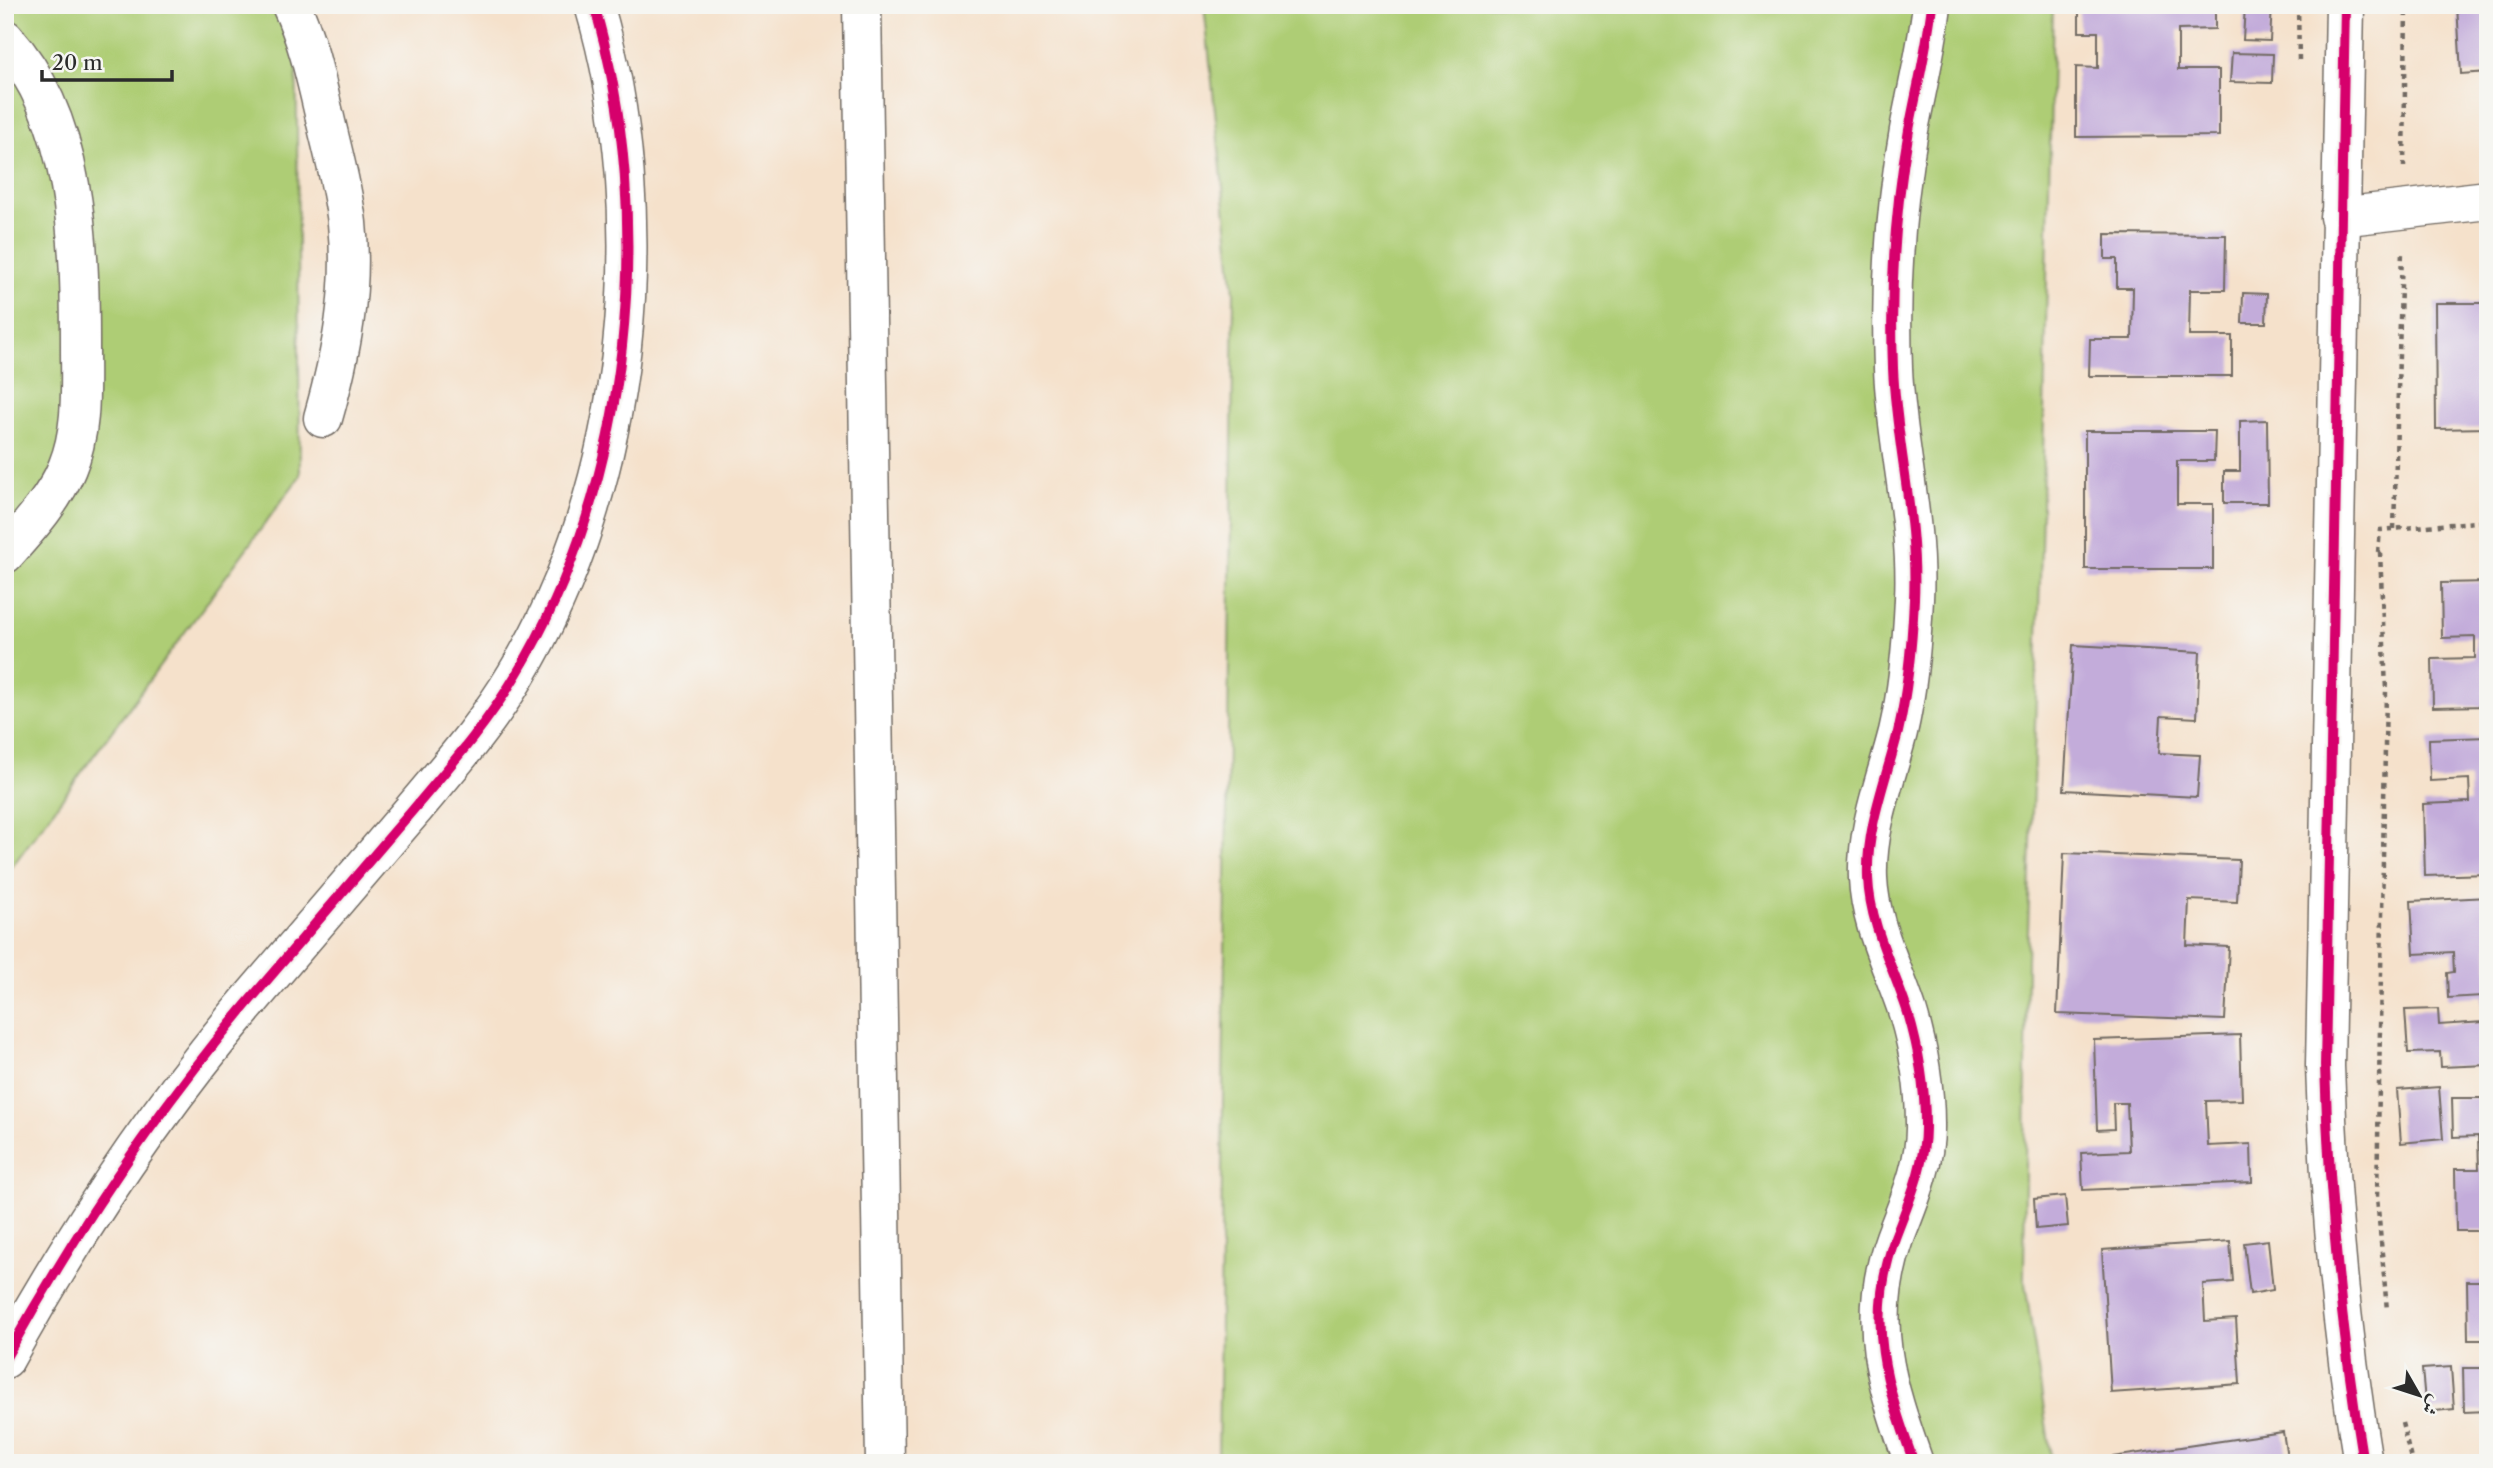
<svg xmlns="http://www.w3.org/2000/svg" width="2493" height="1468" font-family="'Libre Caslon Text',Amiri,serif">
<style>
.green{fill:#aecd75;stroke:#6c7c50;stroke-width:2}
.building{fill:#c3acda}
.lines{fill:none;stroke-linecap:round;stroke-linejoin:round}
.minor-casing{stroke:#726b63;stroke-width:41}
.path{stroke:#726b63;stroke-width:4.5;stroke-dasharray:5 5;stroke-linecap:butt}
.minor{stroke:#fff;stroke-width:38}
.cycleway-casing{stroke:#f6f6f2;stroke-width:15}
.cycleway{stroke:#d6006c;stroke-width:10}
</style>
<rect width="100%" height="100%" fill="#f6f6f2"/>
<filter id="ink" filterUnits="userSpaceOnUse"><feTurbulence type="fractalNoise" baseFrequency=".0143" numOctaves="2"/><feDisplacementMap in="SourceGraphic" scale="14" xChannelSelector="R" yChannelSelector="G"/><feConvolveMatrix kernelMatrix="1 2 1 2 8 2 1 2 1" color-interpolation-filters="sRGB"/></filter>
<filter id="wash" filterUnits="userSpaceOnUse"><feTurbulence type="fractalNoise" baseFrequency=".00686" numOctaves="4" result="noise"/><feDisplacementMap in="SourceGraphic" scale="28" xChannelSelector="R" yChannelSelector="G"/><feGaussianBlur stdDeviation="1.57" result="paint"/><feColorMatrix in="noise" values="0 0 0 0 0 0 0 0 0 0 0 0 0 0 0 0 0 1.4 0 .05"/><feComposite in="paint" operator="in"/></filter>
<g filter="url(#wash)">
<rect width="100%" height="100%" fill="#f5e1cb"/>
<g class="green">
<polygon points="5,5 293,5 296,8 300,476 5,876"/>
<polygon points="1204,5 2053,5 2041,551 2027,959 2024,1277 2052,1463 1218,1463 1234,293"/>
</g>
<g id="blocks">
<g class="building">
<polygon points="2079,5 2215,5 2215,29 2178,30 2178,70 2219,70 2219,136 2076,137 2076,67 2098,68 2098,32 2079,32"/>
<polygon points="2245,5 2272,5 2270,41 2243,40"/>
<polygon points="2457,5 2488,5 2488,72 2461,74"/>
<polygon points="2232,53 2273,54 2272,83 2230,82"/>
<polygon points="2105,234 2226,235 2225,290 2190,290 2189,336 2232,336 2232,376 2089,376 2090,339 2132,339 2133,288 2117,288 2117,259 2105,259"/>
<polygon points="2243,293 2267,294 2266,323 2242,323"/>
<polygon points="2435,303 2488,303 2488,428 2436,429"/>
<polygon points="2267,420 2268,503 2224,503 2224,471 2240,471 2240,421"/>
<polygon points="2085,431 2215,431 2214,461 2177,461 2177,504 2213,504 2213,569 2085,569"/>
<polygon points="2488,582 2488,706 2433,707 2432,659 2475,658 2475,637 2442,638 2441,583"/>
<polygon points="2073,645 2200,652 2197,718 2161,716 2159,753 2200,755 2197,797 2064,790"/>
<polygon points="2488,737 2488,874 2425,876 2423,804 2470,802 2469,779 2430,781 2429,739"/>
<polygon points="2064,853 2239,860 2237,902 2189,900 2187,945 2229,947 2225,1020 2057,1014"/>
<polygon points="2488,897 2488,1065 2441,1067 2440,1052 2408,1053 2405,1010 2438,1009 2439,1025 2484,1022 2482,996 2448,998 2447,973 2454,972 2453,952 2414,954 2411,901"/>
<polygon points="2240,1035 2242,1100 2206,1101 2208,1146 2251,1144 2252,1182 2083,1190 2081,1153 2129,1151 2127,1103 2113,1103 2114,1129 2097,1130 2094,1040"/>
<polygon points="2439,1087 2443,1139 2401,1143 2397,1090"/>
<polygon points="2452,1098 2488,1098 2488,1231 2456,1231 2455,1169 2479,1169 2478,1136 2453,1137"/>
<polygon points="2065,1196 2068,1226 2036,1229 2034,1199"/>
<polygon points="2268,1240 2273,1290 2250,1294 2244,1243"/>
<polygon points="2230,1241 2233,1282 2203,1284 2205,1321 2236,1319 2240,1384 2111,1393 2102,1250"/>
<polygon points="2467,1281 2488,1281 2488,1340 2468,1340"/>
<polygon points="2451,1367 2454,1409 2426,1412 2422,1369"/>
<polygon points="2463,1368 2488,1368 2488,1411 2464,1412"/>
<polygon points="2283,1432 2288,1463 2113,1463 2112,1457"/>
</g>
</g>
</g>
<g filter="url(#ink)">
<use href="#blocks" fill-opacity="0" stroke="#726b63" stroke-width="2"/>
<g class="lines">
<defs>
<g id="minor">
<path d="M291 5C308 41 316 80 325 118 333 153 343 188 347 223 354 290 341 355 323 418"/>
<polyline points="862,5 885,1463"/>
<path d="M2345 5 2325 1066C2329 1200 2341 1331 2363 1463"/>
<path d="M5 39C78 120 80 244 80 347 80 387 83 430 67 468 54 500 28 528 5 554"/>
<polyline points="2339,217 2488,200"/>
<path d="M5 1359C75 1232 156 1111 250 1000 304 937 358 874 412 811 449 767 487 724 516 675 631 485 657 217 594 5"/>
<path d="M1914 1463C1886 1384 1865 1321 1895 1238 1909 1201 1926 1164 1925 1124 1925 1085 1919 1050 1908 1013 1894 969 1870 926 1868 878 1866 828 1886 780 1898 732 1908 689 1912 643 1914 599 1918 521 1896 445 1893 368 1890 289 1895 208 1909 130 1917 88 1927 48 1932 5"/>
</g>
</defs>
<use href="#minor" class="minor-casing"/>
<g class="path">
<polyline points="2298,5 2299,61"/>
<polyline points="2404,167 2406,5"/>
<polyline points="2394,529 2402,250"/>
<polyline points="2378,552 2380,530 2488,521"/>
<polyline points="2380,552 2386,690 2377,1197 2387,1310"/>
<polyline points="2402,1423 2412,1463"/>
</g>
<use href="#minor" class="minor"/>
<defs>
<g id="cycleway">
<path d="M2345 5 2325 1066C2329 1200 2341 1331 2363 1463"/>
<path d="M5 1359C75 1232 156 1111 250 1000 304 937 358 874 412 811 449 767 487 724 516 675 631 485 657 217 594 5"/>
<path d="M1914 1463C1886 1384 1865 1321 1895 1238 1909 1201 1926 1164 1925 1124 1925 1085 1919 1050 1908 1013 1894 969 1870 926 1868 878 1866 828 1886 780 1898 732 1908 689 1912 643 1914 599 1918 521 1896 445 1893 368 1890 289 1895 208 1909 130 1917 88 1927 48 1932 5"/>
</g>
</defs>
<use href="#cycleway" class="cycleway-casing"/>
<use href="#cycleway" class="cycleway"/>
</g>
</g>
<rect width="2493" height="1468" fill="none" stroke="#f6f6f2" stroke-width="28"/>
<g transform="translate(2419 1395) rotate(129)" stroke="#f6f6f2" stroke-width="5" paint-order="stroke">
<path d="M0-5L12 26L0 18L-12 26Z" fill="#2b2b2b"/>
<text y="-10" font-size="19" font-weight="bold" text-anchor="middle" fill="#2b2b2b">ش</text>
</g>
<path d="M42 70v10h130v-10" fill="none" stroke="#2b2b2b" stroke-width="3.5"/>
<text x="52" y="70" font-size="21" fill="#2b2b2b" stroke="#f6f6f2" stroke-width="5" paint-order="stroke">20 m</text>
</svg>
